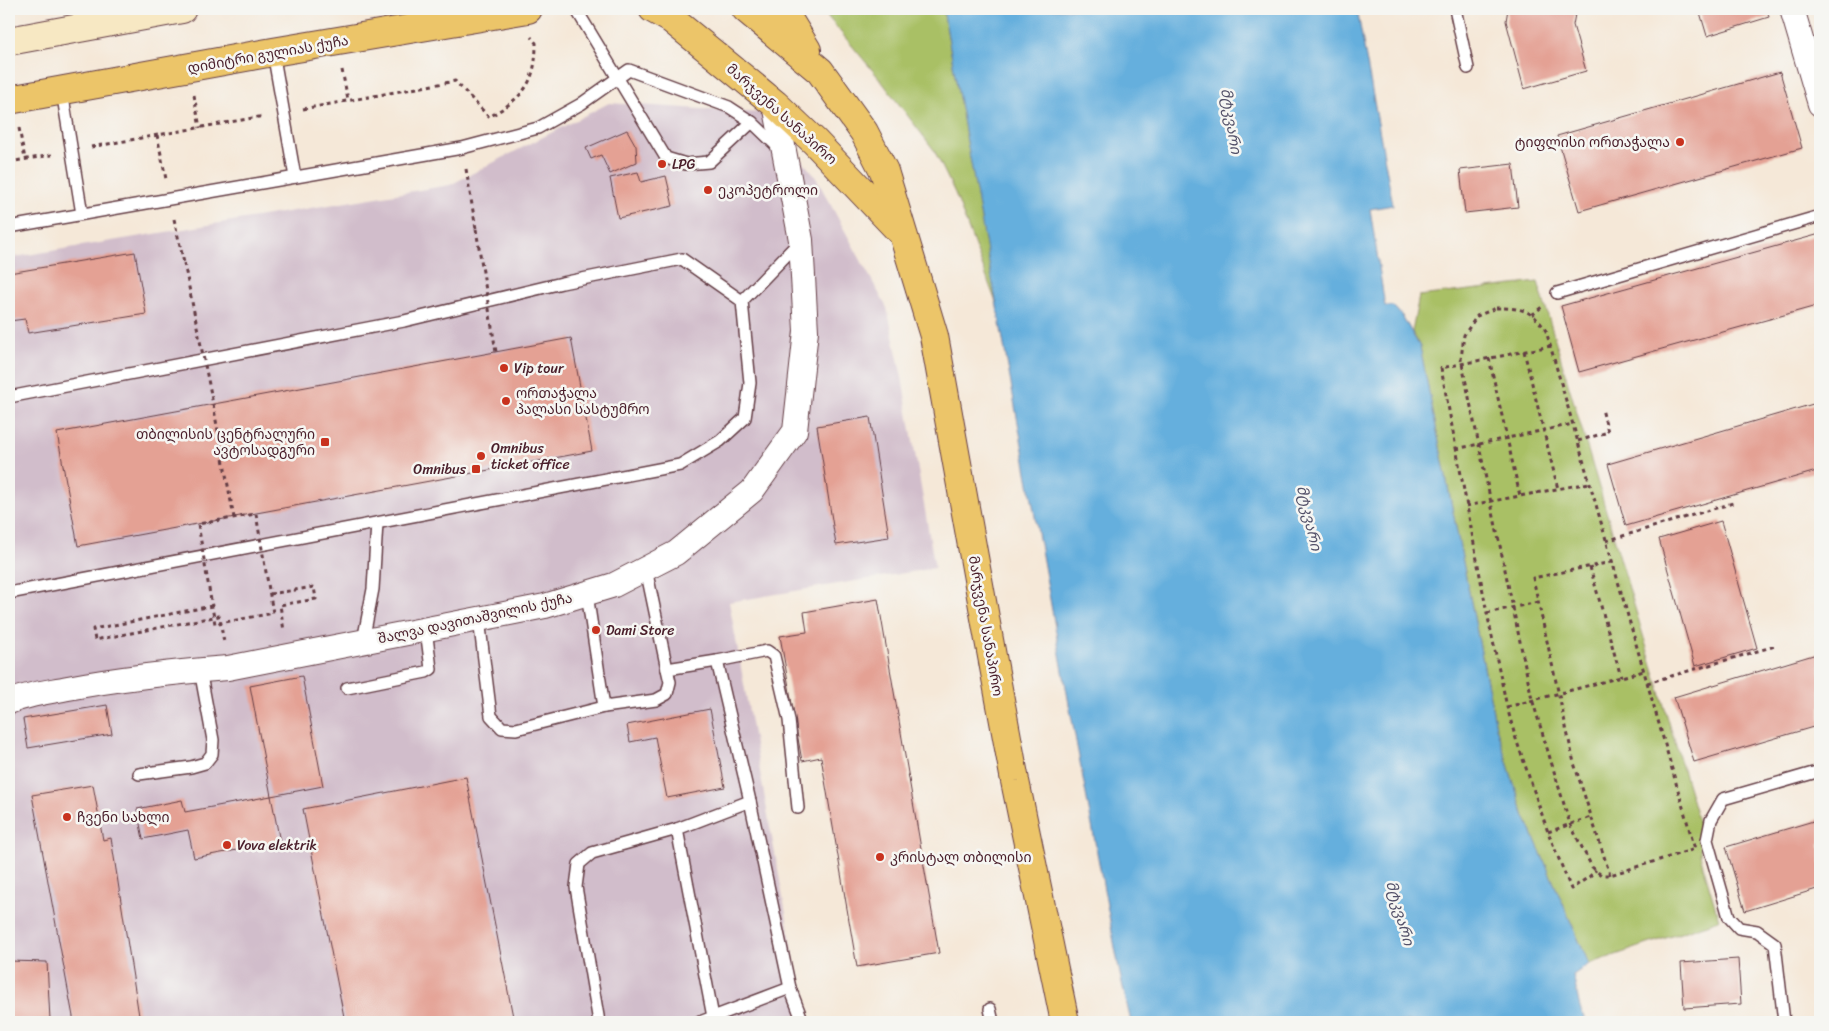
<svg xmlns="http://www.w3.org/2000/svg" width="1829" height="1031" font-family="Sriracha,'Noto Sans Georgian',sans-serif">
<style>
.industrial{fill:#d1bdcb}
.green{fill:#a9c065;stroke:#7a7048}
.water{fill:#65afdd;stroke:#586784}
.building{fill:#e4a194}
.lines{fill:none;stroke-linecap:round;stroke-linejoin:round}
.service-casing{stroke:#643d45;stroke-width:14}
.minor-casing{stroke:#643d45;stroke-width:26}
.secondary-casing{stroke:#643d45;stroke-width:30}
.trunk-casing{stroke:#643d45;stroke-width:30}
.path{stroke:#643d45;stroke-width:3;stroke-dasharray:4 4;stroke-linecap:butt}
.service{stroke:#fff;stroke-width:11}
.minor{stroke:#fff;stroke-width:24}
.secondary{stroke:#f7e8c3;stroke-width:28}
.trunk{stroke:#ecc569;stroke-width:28}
.path-bridge{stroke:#643d45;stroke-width:3;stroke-dasharray:4 4;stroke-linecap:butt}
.poi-dot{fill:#c8321e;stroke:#f6f6f2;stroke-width:2}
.labels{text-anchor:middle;stroke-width:5;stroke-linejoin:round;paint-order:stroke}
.street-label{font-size:14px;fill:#4a1f2b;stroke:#f6f6f2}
.poi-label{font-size:14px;fill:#4a1f2b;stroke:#f6f6f2;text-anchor:start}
.water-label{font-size:15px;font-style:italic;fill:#535169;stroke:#f6f6f2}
</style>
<rect width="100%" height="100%" fill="#f6f6f2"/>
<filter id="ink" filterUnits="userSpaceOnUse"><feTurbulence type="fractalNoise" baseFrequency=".02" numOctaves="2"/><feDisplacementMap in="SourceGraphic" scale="10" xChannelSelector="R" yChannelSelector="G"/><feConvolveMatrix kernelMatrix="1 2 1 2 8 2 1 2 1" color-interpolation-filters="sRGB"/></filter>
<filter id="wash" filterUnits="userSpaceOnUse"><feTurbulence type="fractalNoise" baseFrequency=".0096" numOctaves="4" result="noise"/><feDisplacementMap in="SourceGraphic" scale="20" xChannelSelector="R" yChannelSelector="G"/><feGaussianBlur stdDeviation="1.12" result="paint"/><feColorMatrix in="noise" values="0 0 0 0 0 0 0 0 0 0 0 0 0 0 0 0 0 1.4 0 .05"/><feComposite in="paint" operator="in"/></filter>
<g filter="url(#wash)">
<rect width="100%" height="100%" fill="#f5e8d8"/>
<polygon class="industrial" points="609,103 761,113 815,176 887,308 902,378 935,568 729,602 804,1013 772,1022 9,1022 9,258 450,185"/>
<g class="green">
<polygon points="828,9 943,9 997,305 955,193 934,150 879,78 823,11"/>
<polygon points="1538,282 1701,830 1700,855 1719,920 1589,964 1523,812 1496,727 1420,347 1412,332 1419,296"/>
</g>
<polygon class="water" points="943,9 1357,9 1393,205 1370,209 1385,306 1393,306 1403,317 1420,347 1496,727 1523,812 1589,964 1573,975 1580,1008 1586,1022 1131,1022 1120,974 1069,704"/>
<g id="blocks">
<g class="building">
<polygon points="1508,9 1576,9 1573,25 1586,71 1524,89 1506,21"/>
<polygon points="1699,9 1767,9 1769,17 1707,36"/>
<polygon points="1780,72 1802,148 1579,211 1557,136"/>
<polygon points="627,130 636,146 637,162 610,174 601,155 591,159 586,148"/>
<polygon points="1513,164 1518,207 1465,213 1460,170"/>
<polygon points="638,172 641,182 666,176 673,206 618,218 610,178"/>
<polygon points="1820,234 1820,305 1579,372 1561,306"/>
<polygon points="135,252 146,314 28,333 25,319 9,321 9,273"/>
<polygon points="571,338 592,451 78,546 57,433"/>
<polygon points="1820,402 1820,470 1626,526 1608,464"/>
<polygon points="870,417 889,537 836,545 817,426"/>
<polygon points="1721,521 1757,648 1695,666 1659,539"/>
<polygon points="878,599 939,953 857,967 821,757 802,761 780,636 807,632 804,612"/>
<polygon points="1820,653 1820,725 1694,762 1674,697"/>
<polygon points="302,676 323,786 271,796 250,686"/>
<polygon points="107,705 112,734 28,748 23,719"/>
<polygon points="710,709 725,787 667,798 655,737 630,742 627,725"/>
<polygon points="466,777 514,1022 345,1022 303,809"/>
<polygon points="93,785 103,840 111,838 140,1022 74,1022 32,795"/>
<polygon points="271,796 280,842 194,858 188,830 143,839 137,809 182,800 185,812"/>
<polygon points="1820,819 1820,888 1745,911 1726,847"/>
<polygon points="1738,959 1741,1004 1684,1008 1681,963"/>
<polygon points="9,961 47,962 50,1020 57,1020 57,1022 32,1022 32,1019 9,1019"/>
</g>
</g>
</g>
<g filter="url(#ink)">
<use href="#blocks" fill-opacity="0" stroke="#643d45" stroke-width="1"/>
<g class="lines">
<defs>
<g id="service">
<polyline points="576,9 666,158 686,164 709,162 752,122"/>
<polyline points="1455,9 1468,68"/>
<polyline points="273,52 295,177"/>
<polyline points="62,91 82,214"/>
<polyline points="9,227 462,148 538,128 581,104 629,70 729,107 752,122 780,149"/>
<polyline points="1557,293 1820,216"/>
<polyline points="9,397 404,321 562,283 682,259 742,301"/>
<polyline points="646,569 667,669 717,661 767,651 774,656 789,720 798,808"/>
<polyline points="9,593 680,465 720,441 745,418 750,383 742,301 800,241"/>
<polyline points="587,594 604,707"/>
<polyline points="479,619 491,716 502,728 516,729 604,707 656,700 667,694 670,682 667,669"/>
<polyline points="363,641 373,589 377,523"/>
<polyline points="717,661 750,801 790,988 803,1022"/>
<polyline points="347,688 426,672 431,669 426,629"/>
<polyline points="139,774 191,767 205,763 212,754 213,740 200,670"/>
<polyline points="677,829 713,1017"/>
<polyline points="990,1009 993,1022"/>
<polyline points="599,1022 576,887 579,864 592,853 677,829 750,801"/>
<polyline points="700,1022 790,988"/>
<polyline points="1784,1022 1775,944 1757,931 1739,928 1729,917 1707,840 1711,820 1723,799 1820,771"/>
</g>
<g id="minor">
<polyline points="1792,9 1820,104"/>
<path d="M9 702C28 694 48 692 68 688 121 678 175 672 228 668L545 606 614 585 676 553 752 491 795 431 806 331 801 240 775 104"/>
</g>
<polyline id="secondary" points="9,41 182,9"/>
<g id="trunk">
<polyline points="653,9 671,19 775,104 815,142 898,229"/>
<polyline points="746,9 820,71 864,132 884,171 934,336 989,640 1015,781 1065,1022"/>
<polyline points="782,9 807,50"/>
<polyline points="9,100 273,52 528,9"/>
</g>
</defs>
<use href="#service" class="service-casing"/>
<use href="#minor" class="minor-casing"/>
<use href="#secondary" class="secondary-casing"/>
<use href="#trunk" class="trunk-casing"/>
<g class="path">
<polyline points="332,10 339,9"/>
<polyline points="342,70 348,100"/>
<polyline points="194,95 200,128"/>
<path d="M303 109 455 81 489 117C524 97 536 83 536 43L531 37"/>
<polyline points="19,128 25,159"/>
<polyline points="157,135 166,179"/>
<polyline points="91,147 264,116"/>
<polyline points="9,162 52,155"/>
<polyline points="466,169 476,229"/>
<polyline points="174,219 184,263"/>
<path d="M1496 308C1521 308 1532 309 1546 331L1695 849 1610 875H1601L1592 867 1570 824 1532 699 1461 359 1464 335 1477 316Z"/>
<polyline points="1532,315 1543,306"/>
<polyline points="1551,346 1441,368 1487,613 1507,707 1515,736 1548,832 1571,889 1589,877 1596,870"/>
<polyline points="1524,351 1558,489"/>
<polyline points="1489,358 1520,496"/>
<polyline points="213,404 234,518"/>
<polyline points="1578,441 1608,432 1602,409"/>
<polyline points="1456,449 1573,424"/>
<polyline points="1466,506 1589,483"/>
<polyline points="1606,541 1733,503"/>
<polyline points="1590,567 1621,677"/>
<polyline points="270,594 314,587 316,599 280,605 284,631"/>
<polyline points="212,606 93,629 95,640 219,616 224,642"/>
<polyline points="1487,613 1538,602"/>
<polyline points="1647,683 1775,646"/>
<polyline points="1507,707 1644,671"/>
<polyline points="1548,832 1591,817"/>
<polyline points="1610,875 1574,763 1533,578 1612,562"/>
</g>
<use href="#service" class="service"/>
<use href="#minor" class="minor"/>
<use href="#secondary" class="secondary"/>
<use href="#trunk" class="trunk"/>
<g class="path-bridge">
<polyline points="476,229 496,352"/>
<polyline points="184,263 213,404"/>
<polygon points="256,514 273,613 215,624 198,524"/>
</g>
</g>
</g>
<g class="poi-dot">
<circle cx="1680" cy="142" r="5"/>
<circle cx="662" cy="164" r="5"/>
<circle cx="708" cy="190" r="5"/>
<circle cx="504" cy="368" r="5"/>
<circle cx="506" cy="401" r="5"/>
<rect x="320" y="437" width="10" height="10" rx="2.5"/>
<circle cx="481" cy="456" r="5"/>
<rect x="471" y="464" width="10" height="10" rx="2.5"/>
<circle cx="596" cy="630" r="5"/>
<circle cx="67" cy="817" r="5"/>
<circle cx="227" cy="845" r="5"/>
<circle cx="880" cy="857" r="5"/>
</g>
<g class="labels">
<g class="street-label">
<text transform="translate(268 54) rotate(-10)" y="5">დიმიტრი გულიას ქუჩა</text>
<text transform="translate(782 114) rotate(42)" y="5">მარჯვენა სანაპირო</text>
<text transform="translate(475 618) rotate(-12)" y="5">შალვა დავითაშვილის ქუჩა</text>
<text transform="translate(986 626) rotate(80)" y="5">მარჯვენა სანაპირო</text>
</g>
<g class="poi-label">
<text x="1670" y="147" text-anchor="end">ტიფლისი ორთაჭალა</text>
<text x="672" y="169">LPG</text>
<text x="718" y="195">ეკოპეტროლი</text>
<text x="514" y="373">Vip tour</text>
<text x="516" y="398">ორთაჭალა<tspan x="516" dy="16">პალასი სასტუმრო</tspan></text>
<text x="315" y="439" text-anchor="end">თბილისის ცენტრალური<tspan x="315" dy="16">ავტოსადგური</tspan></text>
<text x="491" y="453">Omnibus<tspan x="491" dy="16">ticket office</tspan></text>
<text x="466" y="474" text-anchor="end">Omnibus</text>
<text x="606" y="635">Dami Store</text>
<text x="77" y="822">ჩვენი სახლი</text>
<text x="237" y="850">Vova elektrik</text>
<text x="890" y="862">კრისტალ თბილისი</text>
</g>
<g class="water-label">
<text transform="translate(1231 121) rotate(81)" y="5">მტკვარი</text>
<text transform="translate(1309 518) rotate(77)" y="5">მტკვარი</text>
<text transform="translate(1400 913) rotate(74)" y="5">მტკვარი</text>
</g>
</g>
<rect width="1829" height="1031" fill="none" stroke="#f6f6f2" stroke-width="30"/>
</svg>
